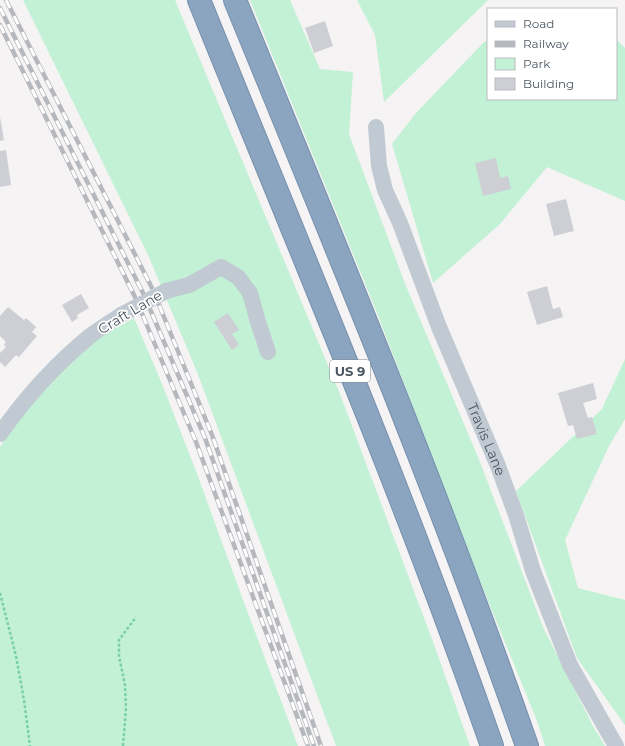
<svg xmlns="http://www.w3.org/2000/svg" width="625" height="746" viewBox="0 0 625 746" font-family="Montserrat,sans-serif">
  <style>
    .green { fill: #c3f1d5 }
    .building { fill: #cdcfd5 }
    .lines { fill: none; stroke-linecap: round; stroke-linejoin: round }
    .motorway-casing { stroke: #7690ad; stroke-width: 24 }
    .path { stroke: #7ad0a6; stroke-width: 2.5; stroke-dasharray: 3 2; stroke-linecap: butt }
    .minor { stroke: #c1cad2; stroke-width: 16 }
    .motorway { stroke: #8ba5c1; stroke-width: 22 }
    .rail-casing { stroke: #b5b8bd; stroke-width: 4.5 }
    .rail { stroke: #fff; stroke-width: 3; stroke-dasharray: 9; stroke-linecap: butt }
    .minor-bridge { stroke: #c1cad2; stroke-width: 16 }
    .labels { text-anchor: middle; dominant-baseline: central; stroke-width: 3.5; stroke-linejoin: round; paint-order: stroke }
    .shield { fill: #fff; stroke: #808990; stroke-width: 1 }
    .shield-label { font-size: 13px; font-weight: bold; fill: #4a5661 }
    .street-label { font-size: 14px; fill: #4a5661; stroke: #fff }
  </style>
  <rect width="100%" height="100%" fill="#f5f3f3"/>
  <g class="green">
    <polygon points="23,0 175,0 340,394 436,650 470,746 336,746 197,372 149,257"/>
    <polygon points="250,0 290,0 320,69 353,72 349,134 406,286 480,462 543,627 594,728 605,746 545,746 537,721 473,564 377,313"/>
    <polygon points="357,0 488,0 384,102 375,35"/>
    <polygon points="616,39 625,48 625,201 547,167 500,224 433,283 392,144 416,113 484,42 488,40 488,99 616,99"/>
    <polygon points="134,318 160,379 196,471 243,600 298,746 0,746 0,447 14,425 40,394 77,355 102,336"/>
    <polygon points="625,359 625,419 609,446 565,540 578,588 625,600 625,725 577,658 516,491 602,409"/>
  </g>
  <g class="building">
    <polygon points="325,21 333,46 314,53 305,28"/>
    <polygon points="0,117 4,140 0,141"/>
    <polygon points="6,150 11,185 0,187 0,151"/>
    <polygon points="496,158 500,178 508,176 511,189 483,196 475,163"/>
    <polygon points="566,199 574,231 554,236 546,204"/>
    <polygon points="547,286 553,309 560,307 563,317 537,325 527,292"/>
    <polygon points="81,294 89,308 77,315 78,318 72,322 62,305"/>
    <polygon points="8,307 24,320 26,318 36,327 32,332 37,336 19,357 16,355 5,367 0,362 0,353 6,347 4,345 6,342 0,336 0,316"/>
    <polygon points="228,313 239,330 232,334 239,345 232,350 214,322"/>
    <polygon points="593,383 597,399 583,403 588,418 592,417 597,434 577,439 573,425 568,426 558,393"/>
  </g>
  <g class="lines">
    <g class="motorway-casing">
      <g id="motorway">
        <path d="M199 0C299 247 404 494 492 746"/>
        <path d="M235 0C336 247 439 494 527 746"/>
      </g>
    </g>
    <g class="path">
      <polyline points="0,593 16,656 24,700 30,746"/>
      <polyline points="123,746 126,708 125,685 119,656 119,640 136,617"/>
    </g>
    <g class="minor">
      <path id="s1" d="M376 127 379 166 385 190 400 223 439 327 498 466 516 515 533 571 570 665 616 746"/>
      <polyline points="166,291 189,285 221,267 238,277 250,293 258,322 268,352"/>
      <path d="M0 434C25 398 56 364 90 336 99 329 111 322 121 315"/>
    </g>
    <use href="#motorway" class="motorway"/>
    <g class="rail-casing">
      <g id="rail">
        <polyline points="6,0 153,290 212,435 321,746"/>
        <polyline points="0,8 144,295 205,438 314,746"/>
        <polyline points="0,25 135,297 196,442 308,746"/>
      </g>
    </g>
    <use href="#rail" class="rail"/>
    <polyline class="minor-bridge" points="121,315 166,291"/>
  </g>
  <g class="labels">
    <rect class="shield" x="330" y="360" width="40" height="22" rx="3"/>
    <g class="shield-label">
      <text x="350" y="371">US 9</text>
    </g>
    <g class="street-label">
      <text transform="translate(130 312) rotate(-31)">Craft Lane</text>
      <text stroke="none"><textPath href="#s1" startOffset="333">Travis Lane</textPath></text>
    </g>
  </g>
  <rect x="487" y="8" width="130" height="92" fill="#ffffff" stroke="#b7bbc0"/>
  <rect x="495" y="21" width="20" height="6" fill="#c1cad2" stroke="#b7bbc0"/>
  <text x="523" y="28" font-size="12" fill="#4a5661">Road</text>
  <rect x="495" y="41" width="20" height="6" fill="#b5b8bd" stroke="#b7bbc0"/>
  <text x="523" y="48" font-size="12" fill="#4a5661">Railway</text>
  <rect x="495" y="58" width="20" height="12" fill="#c3f1d5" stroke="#b7bbc0"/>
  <text x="523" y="68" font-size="12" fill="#4a5661">Park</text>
  <rect x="495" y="78" width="20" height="12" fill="#cdcfd5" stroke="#b7bbc0"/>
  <text x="523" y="88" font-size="12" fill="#4a5661">Building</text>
</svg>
